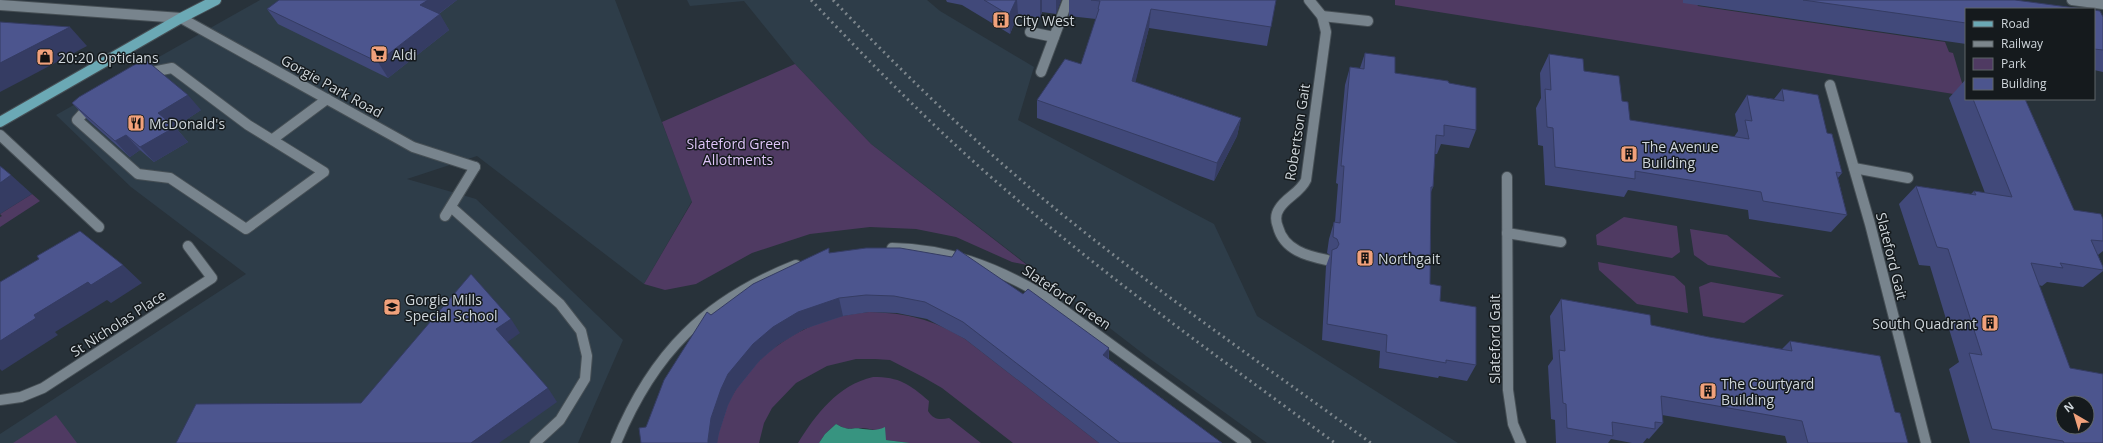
<svg xmlns="http://www.w3.org/2000/svg" width="2103" height="443" viewBox="0 0 2103 443" font-family="'Open Sans',sans-serif">
  <style>
    .built { fill: #2e3d49 }
    .green { fill: #4f3a62 }
    .water { fill: #379480 }
    .lines { fill: none; stroke-linecap: round; stroke-linejoin: round }
    .lane-casing { stroke: #464f55; stroke-width: 12 }
    .street-casing { stroke: #464f55; stroke-width: 12 }
    .secondary-casing { stroke: #464f55; stroke-width: 12 }
    .primary-casing { stroke: #464f55; stroke-width: 12 }
    .lane { stroke: #78848d; stroke-width: 10 }
    .street { stroke: #78848d; stroke-width: 10 }
    .secondary { stroke: #78848d; stroke-width: 10 }
    .primary { stroke: #6ba9b5; stroke-width: 10 }
    .rail { stroke: #7d868c; stroke-width: 3; stroke-dasharray: 2 4; stroke-linecap: butt }
    .wall { fill: #41497a }
    .shaded-wall { fill: #353c63 }
    .building { fill: #4c558e; stroke: #353c63; fill-rule: evenodd }
    .labels { text-anchor: middle; dominant-baseline: central; stroke-width: 3; stroke-linejoin: round; paint-order: stroke }
    .poi-label { font-size: 14px; fill: #cfd6db; stroke: #151a1d; text-anchor: start }
    .street-label { font-size: 14px; fill: #cfd6db; stroke: #151a1d }
    .park-label { font-size: 14px; fill: #dec5f7; stroke: #151a1d }
  </style>
  <rect width="100%" height="100%" fill="#28323a"/>
  <g class="built">
    <polygon points="260,0 615,0 692,201 644,284 477,156 407,179 476,199 623,340 578,443 0,443 0,434 246,274 131,187 56,115"/>
    <polygon points="687,0 927,0 940,11 1034,67 1018,120 1214,224 1257,316 1458,443 1267,443 1146,356 871,144 795,64 744,1 690,6"/>
  </g>
  <g class="green">
    <polygon points="1395,0 1695,0 1698,6 1945,42 1949,52 1953,53 1966,96 1395,5"/>
    <polygon points="795,64 871,144 1027,265 1012,262 956,237 916,229 870,227 810,234 752,253 696,284 665,290 644,284 692,202 662,122"/>
    <polygon points="32,194 40,201 0,227 0,217 2,216 0,214"/>
    <polygon points="1624,217 1677,226 1680,252 1672,258 1597,245 1596,235"/>
    <polygon points="1690,229 1727,235 1781,278 1708,265 1694,255"/>
    <polygon points="1598,262 1674,276 1685,286 1688,313 1637,304 1599,270"/>
    <polygon points="1711,282 1784,295 1744,323 1703,316 1699,287"/>
    <path d="M869 312C907 313 932 319 965 339L1099 443H1013L942 388 923 377 890 360 875 359H856L827 366 796 383 772 408 764 423 759 443H717C724 386 769 341 822 322 837 316 853 314 869 312Z"/>
    <path d="M873 377C900 377 909 384 929 401L928 411C933 420 941 420 949 418L981 443H910L886 440 878 430C872 430 867 428 862 428 850 428 848 431 836 424L825 434 819 443H798C816 414 838 385 873 377Z"/>
    <polygon points="56,415 77,443 13,443"/>
  </g>
  <path class="water" d="M836 424C852 433 851 426 863 429 872 430 876 431 885 427L886 440 910 443H819L825 434Z"/>
  <g class="lines">
    <g class="lane-casing">
      <g id="lane">
        <polyline points="1030,32 1054,37"/>
        <path d="M172 68 248 125 324 172 246 229 170 178 138 174 77 120C102 90 134 74 172 68Z"/>
        <polyline points="0,135 99,227"/>
        <polyline points="273,139 327,99"/>
        <polyline points="451,207 560,304 581,331 587,356 585,379 560,420 535,443"/>
        <polyline points="445,216 475,167"/>
      </g>
    </g>
    <g class="street-casing">
      <g id="street">
        <path d="M1309 0 1322 16 1326 32 1306 180C1300 193 1286 197 1279 209 1275 215 1276 222 1278 227 1284 250 1307 256 1327 260"/>
        <polyline points="2072,0 2103,4"/>
        <polyline points="1322,16 1368,21"/>
        <polyline points="181,18 413,147 475,167"/>
        <polyline points="1041,72 1068,0"/>
        <polyline points="1830,85 1870,224 1926,443"/>
        <polyline points="1854,168 1908,178"/>
        <polyline points="1507,177 1508,390 1513,424 1521,443"/>
        <polyline points="1507,233 1561,242"/>
        <path d="M892 248C948 249 995 267 1043 295L1246 443"/>
        <polyline points="0,400 21,397 43,388 212,278 188,246"/>
        <path d="M616 443C653 353 705 301 796 265"/>
      </g>
    </g>
    <g class="secondary-casing">
      <polyline id="secondary" points="0,5 181,18"/>
    </g>
    <g class="primary-casing">
      <polyline id="primary" points="0,122 181,18 216,0"/>
    </g>
    <use href="#lane" class="lane"/>
    <use href="#street" class="street"/>
    <use href="#secondary" class="secondary"/>
    <use href="#primary" class="primary"/>
    <g class="rail">
      <path d="M811 0C876 69 942 136 1014 197 1117 285 1226 363 1335 443"/>
      <path d="M833 0C904 74 978 146 1058 211 1159 293 1266 367 1371 443"/>
    </g>
  </g>
  <g class="wall">
    <polygon points="457,0 439,14 449,30 388,78 278,24 267,9"/>
    <polygon points="946,0 1061,0 1056,14 1042,12 1040,18 1018,14 1010,34 962,5 947,2"/>
    <polygon points="1069,0 1276,0 1267,46 1149,28 1135,82 1241,118 1237,136 1214,181 1037,118 1037,100 1081,64 1096,19 1069,16"/>
    <polygon points="1683,0 2015,0 1966,9 1966,44 1683,3"/>
    <polygon points="2094,10 2103,17 2103,72 2094,70"/>
    <polygon points="1365,53 1395,73 1449,83 1476,130 1469,148 1441,144 1437,154 1435,154 1433,187 1431,192 1430,284 1440,301 1476,365 1467,381 1439,376 1438,378 1379,368 1380,351 1322,340 1326,266 1330,255 1327,253 1329,239 1334,222 1335,222 1338,184 1336,183 1345,85 1350,67 1360,68"/>
    <polygon points="1549,54 1584,71 1622,101 1630,120 1734,137 1738,131 1735,114 1747,95 1774,99 1782,89 1827,133 1842,173 1838,178 1847,215 1831,232 1749,219 1748,210 1628,190 1624,197 1545,185 1543,146 1538,145 1536,108 1541,98 1540,73"/>
    <polygon points="1966,79 1966,99 2025,99 2074,210 2103,219 2103,251 2098,255 2103,267 2103,271 2083,287 2047,282 2042,286 2039,285 2070,368 2103,443 1970,443 1949,369 1959,362 1930,266 1919,265 1899,204 1916,186 1971,194 1974,191 1985,193 1949,98"/>
    <polygon points="72,103 201,110 175,127 188,142 154,162 140,150 130,157 87,119"/>
    <polygon points="830,253 1023,294 1109,348 1109,359 1222,443 1099,443 965,339 927,319 897,313 869,312 843,316 804,329 779,344 760,360 735,391 728,405 719,433 717,443 641,443 646,427 711,315"/>
    <polygon points="1561,299 1651,325 1709,337 1782,349 1790,341 1895,412 1908,443 1787,443 1785,436 1662,415 1663,423 1649,439 1647,438 1643,443 1632,443 1611,439 1608,443 1556,443 1555,420 1551,419 1548,366 1553,359 1550,316"/>
  </g>
  <g class="shaded-wall">
    <polygon points="428,0 457,0 429,21 420,5"/>
    <polygon points="1016,0 1017,0 1018,14 1010,34 1009,15"/>
    <polygon points="1040,0 1042,0 1042,12 1040,18"/>
    <polygon points="1056,0 1061,0 1056,14"/>
    <polygon points="1151,9 1149,28 1131,100 1132,81"/>
    <polygon points="440,14 449,30 388,78 378,62"/>
    <polygon points="70,27 87,46 21,81 0,92 0,63"/>
    <polygon points="188,95 201,110 175,127 188,142 154,162 140,147 158,113"/>
    <polygon points="1241,118 1237,136 1214,181 1217,163"/>
    <polygon points="126,135 140,150 130,157 115,141"/>
    <polygon points="11,175 32,194 0,214 0,183"/>
    <polygon points="123,265 142,283 111,303 107,300 55,332 58,335 2,371 0,369 0,341 34,315 88,282"/>
    <polygon points="839,298 843,316 804,329 779,344 760,360 735,391 728,405 719,433 717,443 708,443 708,440 711,418 721,389 728,374 753,344 773,327 798,312"/>
    <polygon points="511,319 520,333 506,343 496,329"/>
    <polygon points="1109,348 1108,365 1103,355"/>
    <polygon points="548,388 557,402 499,443 471,443"/>
  </g>
  <g class="building">
    <polygon points="279,0 428,0 420,5 440,14 378,62 267,9"/>
    <polygon points="984,0 1016,0 1009,15"/>
    <polygon points="1091,0 1276,0 1271,27 1151,9 1132,81 1241,118 1217,163 1037,100 1065,59 1081,64 1099,9 1098,9 1100,1"/>
    <polygon points="1803,0 2015,0 2083,9 1966,9 1966,23"/>
    <polygon points="2094,10 2100,11 2103,17 2103,50 2094,49"/>
    <polygon points="0,22 70,27 0,63"/>
    <polygon points="1365,53 1395,57 1395,73 1448,81 1449,83 1476,88 1476,130 1444,125 1444,136 1436,135 1433,187 1431,187 1430,284 1441,286 1440,301 1476,307 1476,365 1446,360 1446,363 1386,352 1387,335 1327,324 1332,250 1337,248 1339,244 1337,239 1333,237 1334,222 1340,223 1344,166 1341,166 1350,67 1364,69"/>
    <polygon points="1549,54 1583,59 1584,71 1619,76 1622,101 1628,102 1630,120 1749,139 1745,120 1752,121 1747,95 1784,101 1782,89 1818,95 1827,133 1832,134 1842,173 1836,172 1847,215 1763,201 1761,192 1635,171 1635,179 1555,167 1553,128 1547,127 1545,89 1551,90"/>
    <polygon points="147,61 188,95 158,113 175,127 140,147 126,135 115,141 72,103 79,97 134,65"/>
    <path d="M1973 99H2025L2074 210 2101 214 2103 219V241L2091 240 2103 267V270L2060 263 2063 268 2031 263 2070 368 2103 374V443H2064L2063 441 1992 429 1969 353 1982 355 1948 249 1937 247 1916 186 1976 195 1974 191 2012 197ZM2063 403H2087V427H2063Z"/>
    <polygon points="0,166 11,175 0,183"/>
    <polygon points="80,231 123,265 91,285 88,282 34,315 36,318 0,341 0,282 39,259 37,256"/>
    <polygon points="829,248 829,253 866,248 900,248 952,257 957,249 1023,294 1028,289 1109,348 1103,355 1222,443 1120,443 963,322 925,302 894,296 866,295 839,298 798,312 773,327 753,344 728,374 721,389 711,418 708,440 708,443 641,443 639,428 646,427 664,380 707,312 711,315 753,284"/>
    <polygon points="471,274 511,319 496,329 548,388 471,443 176,443 196,404 361,403"/>
    <polygon points="1561,299 1650,315 1651,325 1709,337 1792,351 1790,341 1880,356 1895,412 1900,413 1908,443 1808,443 1802,421 1661,396 1663,423 1655,422 1655,429 1612,422 1613,436 1567,428 1566,404 1563,403 1559,350 1565,351"/>
  </g>
  <defs>
    <g id="building-square" transform="scale(0.9)"><rect x="-9" y="-9" width="18" height="18" rx="4" fill="#f1a17b" stroke="#151a1d"/><path d="M-4-6H4V6H1V3H-1V6H-4ZM-2.5-4.3h1.7v1.8h-1.7ZM.8-4.3h1.7v1.8H.8ZM-2.5-1h1.7V.8h-1.7ZM.8-1h1.7V.8H.8Z" fill="#111"/></g>
    <g id="supermarket-square" transform="scale(0.9)"><rect x="-9" y="-9" width="18" height="18" rx="4" fill="#f1a17b" stroke="#151a1d"/><path d="M-6-5.5h2.5l.6 2H6L4.5 2H-2.5L-4.4-4H-6ZM-1.5 3.2a1.3 1.3 0 1 0 .1 0ZM3 3.2a1.3 1.3 0 1 0 .1 0Z" fill="#111"/></g>
    <g id="shop-square" transform="scale(0.9)"><rect x="-9" y="-9" width="18" height="18" rx="4" fill="#f1a17b" stroke="#151a1d"/><path d="M-5-2.5h2.3a2.7 3.5 0 0 1 5.4 0H5L5.5 6h-11ZM-1.5-2.5h3a1.5 2.3 0 0 0-3 0Z" fill="#111"/></g>
    <g id="restaurant-square" transform="scale(0.9)"><rect x="-9" y="-9" width="18" height="18" rx="4" fill="#f1a17b" stroke="#151a1d"/><path d="M-5-6h1v4h1v-4h1v4h1v-4h1v5L-1.5 .5V6h-2V.5L-5-1ZM5-6V6H3V1.5H1.5Q1.5-4 5-6Z" fill="#111"/></g>
    <g id="school-square" transform="scale(0.9)"><rect x="-9" y="-9" width="18" height="18" rx="4" fill="#f1a17b" stroke="#151a1d"/><path d="M0-5L7-2L0 1L-7-2ZM-4 1L0 2.5L4 1V4Q0 6-4 4Z" fill="#111"/></g>
  </defs>
  <g fill-rule="evenodd">
    <use href="#building-square" x="1001" y="20"/>
    <use href="#supermarket-square" x="379" y="54"/>
    <use href="#shop-square" x="45" y="57"/>
    <use href="#restaurant-square" x="136" y="123"/>
    <use href="#building-square" x="1629" y="154"/>
    <use href="#building-square" x="1365" y="258"/>
    <use href="#school-square" x="392" y="307"/>
    <use href="#building-square" x="1990" y="323"/>
    <use href="#building-square" x="1708" y="391"/>
  </g>
  <g class="labels">
    <g class="poi-label">
      <text x="1014" y="20">City West</text>
      <text x="392" y="54">Aldi</text>
      <text x="58" y="57">20:20 Opticians</text>
      <text x="149" y="123">McDonald's</text>
      <text x="1642" y="146">The Avenue<tspan x="1642" dy="16">Building</tspan></text>
      <text x="1378" y="258">Northgait</text>
      <text x="405" y="299">Gorgie Mills<tspan x="405" dy="16">Special School</tspan></text>
      <text x="1977" y="323" text-anchor="end">South Quadrant</text>
      <text x="1721" y="383">The Courtyard<tspan x="1721" dy="16">Building</tspan></text>
    </g>
    <g class="street-label">
      <text transform="translate(332 86) rotate(29)">Gorgie Park Road</text>
      <text transform="translate(1297 132) rotate(-81)">Robertson Gait</text>
      <text transform="translate(1892 256) rotate(76)">Slateford Gait</text>
      <text transform="translate(1067 297) rotate(34)">Slateford Green</text>
      <text transform="translate(118 323) rotate(-33)">St Nicholas Place</text>
      <text transform="translate(1494 339) rotate(-90)">Slateford Gait</text>
    </g>
    <g class="park-label">
      <text x="738" y="143">Slateford Green<tspan x="738" dy="16">Allotments</tspan></text>
    </g>
  </g>
  <rect x="1965" y="8" width="130" height="92" fill="#151a1d" stroke="#5f6569"/>
  <rect x="1973" y="21" width="20" height="6" fill="#6ba9b5" stroke="#5f6569"/>
  <text x="2001" y="28" font-size="12" fill="#cfd6db">Road</text>
  <rect x="1973" y="41" width="20" height="6" fill="#7d868c" stroke="#5f6569"/>
  <text x="2001" y="48" font-size="12" fill="#cfd6db">Railway</text>
  <rect x="1973" y="58" width="20" height="12" fill="#4f3a62" stroke="#5f6569"/>
  <text x="2001" y="68" font-size="12" fill="#cfd6db">Park</text>
  <rect x="1973" y="78" width="20" height="12" fill="#4c558e" stroke="#5f6569"/>
  <text x="2001" y="88" font-size="12" fill="#cfd6db">Building</text>
  <g transform="translate(2075 415) rotate(322)"><circle r="19" fill="#151a1d" stroke="#5f6569"/>
  <path d="M0-3L7 15L0 10L-7 15Z" fill="#f1a17b"/>
  <text y="-6" font-size="11" font-weight="bold" text-anchor="middle" fill="#cfd6db">N</text>
  </g>
</svg>
